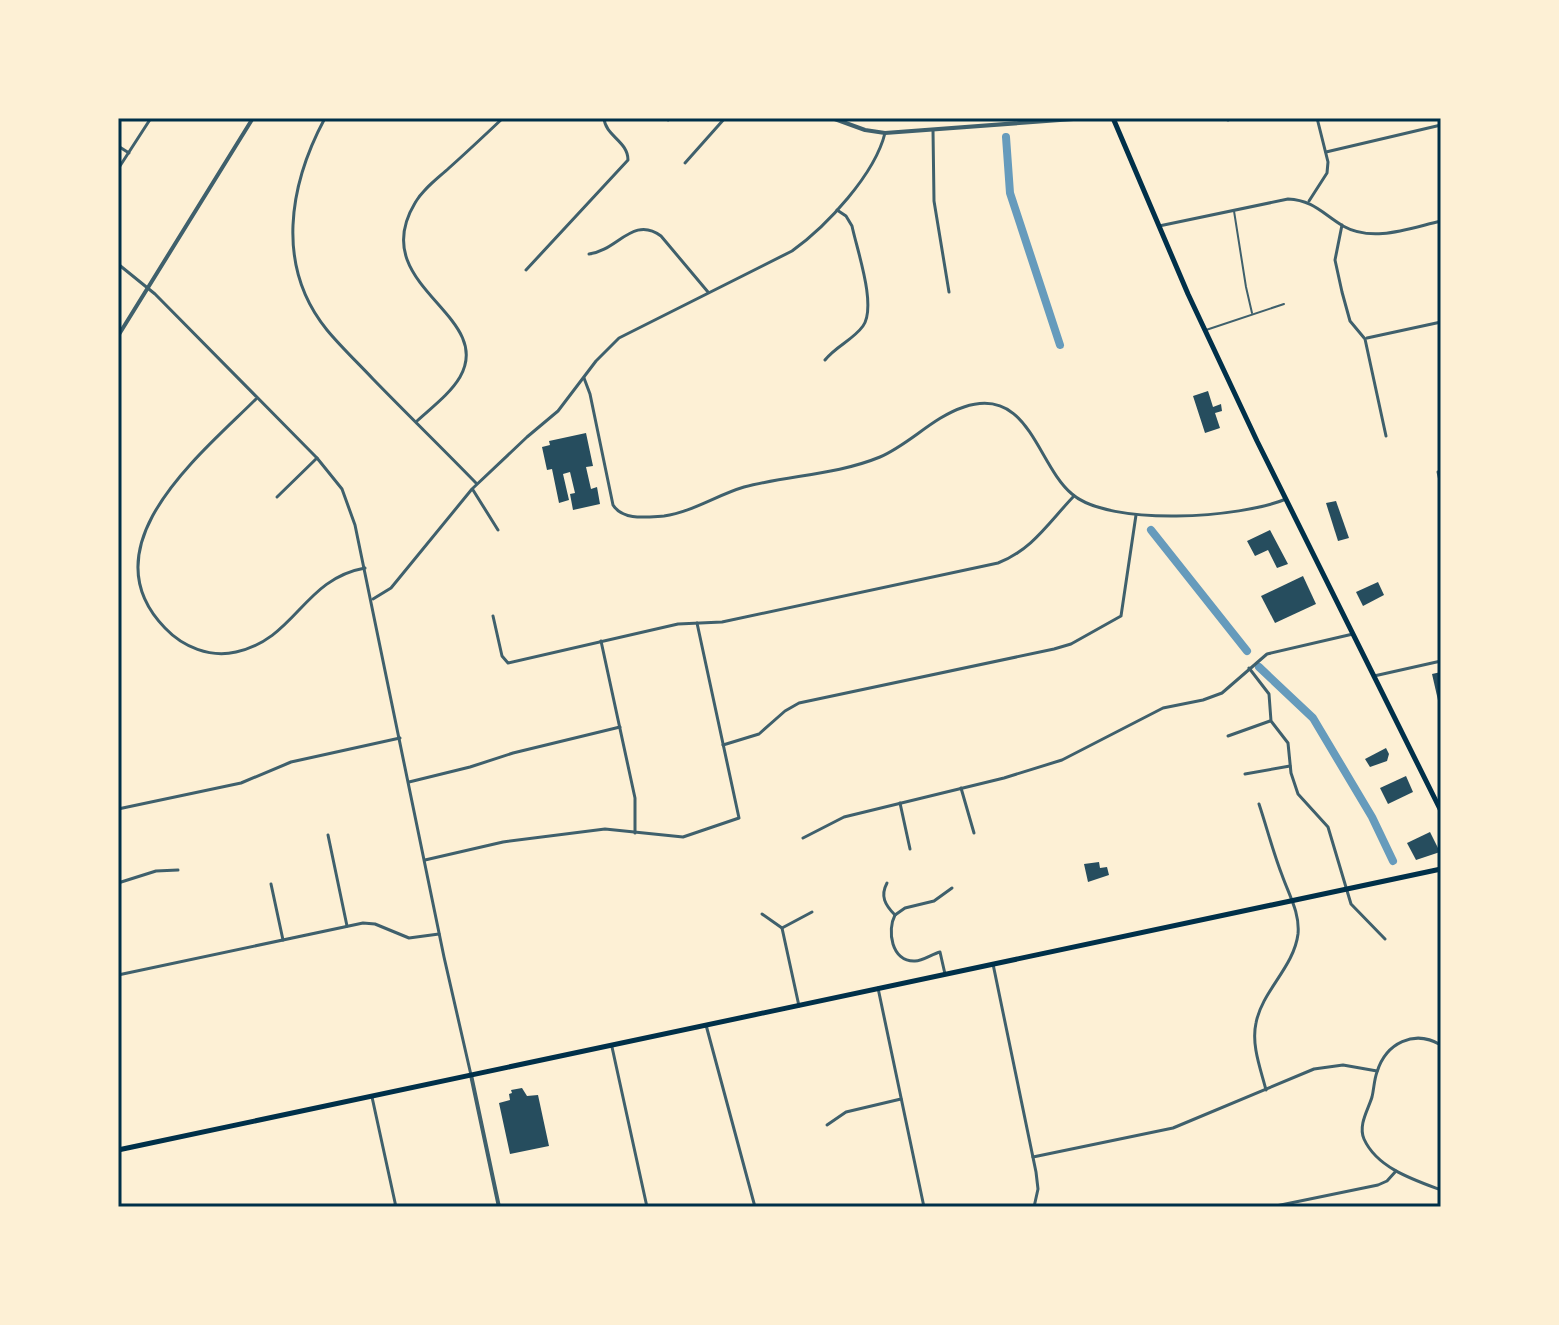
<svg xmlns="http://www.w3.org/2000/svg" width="1559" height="1325" viewBox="0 0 1559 1325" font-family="Rubik,sans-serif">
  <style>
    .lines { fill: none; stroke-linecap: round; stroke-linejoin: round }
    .canal { stroke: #669bbc; stroke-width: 8 }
    .building { fill: #264d5e }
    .service { stroke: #3f606c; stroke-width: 2 }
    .minor { stroke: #3f606c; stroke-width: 3 }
    .tertiary { stroke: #3f606c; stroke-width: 4 }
    .secondary { stroke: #003049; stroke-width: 5 }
    .neatline { fill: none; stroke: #003049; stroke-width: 3 }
  </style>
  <rect width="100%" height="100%" fill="#fdf0d5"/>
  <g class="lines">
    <g class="canal">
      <polyline points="1006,137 1010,193 1060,345"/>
      <polyline points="1151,530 1247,651"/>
      <polyline points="1259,667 1313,718 1372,817 1393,861"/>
    </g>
  </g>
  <g class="building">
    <polygon points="1208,391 1213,407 1221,404 1222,411 1215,413 1220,428 1205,433 1193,396"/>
    <polygon points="586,433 593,466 586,467 591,489 597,487 600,504 573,510 570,494 575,493 570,472 563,474 569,500 559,503 552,469 547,470 542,447 550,445 549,441"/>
    <polygon points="1336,501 1349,538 1338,541 1326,503"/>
    <polygon points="1270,530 1288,564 1277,568 1268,550 1255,556 1247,541"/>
    <polygon points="1303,576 1316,604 1275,623 1261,596"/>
    <polygon points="1378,582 1384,595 1363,606 1356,592"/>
    <polygon points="1441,672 1441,708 1440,709 1432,674"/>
    <polygon points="1386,748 1389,754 1387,761 1370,767 1365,759"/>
    <polygon points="1406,776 1413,792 1388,804 1380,788"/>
    <polygon points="1430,832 1440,852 1416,860 1407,843"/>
    <polygon points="1099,862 1100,868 1107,867 1109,875 1088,882 1084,864"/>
    <polygon points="522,1088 527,1096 538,1095 549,1146 510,1154 499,1103 510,1100 509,1094 512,1093 511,1090"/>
  </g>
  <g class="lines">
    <g class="service">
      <polyline points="1234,211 1246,287 1252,313"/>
      <polyline points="1206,330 1284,304"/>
    </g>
    <g class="minor">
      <path d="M325 118C289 185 275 266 327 330 341 347 358 363 373 379 407 414 442 448 476 483"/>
      <polyline points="1228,118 1228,120"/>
      <polyline points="668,120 671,118"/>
      <polyline points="933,130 934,201 949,292"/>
      <polyline points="118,146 129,153"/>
      <polyline points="1326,152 1441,125"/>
      <polyline points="685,163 725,118"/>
      <polyline points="118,169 151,118"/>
      <polyline points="1309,201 1327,173 1328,162 1317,118"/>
      <polyline points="1342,225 1335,260 1342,292 1350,321 1365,339 1386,436"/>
      <path d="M1159 226 1288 199C1313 200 1323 214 1343 226 1373 243 1410 228 1441 221"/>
      <path d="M589 254C617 251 633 215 661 236L708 292"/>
      <polyline points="118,264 155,294 317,458 342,489 355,525 444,957 471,1075"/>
      <path d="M526 270 628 160C628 141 605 136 604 118"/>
      <polyline points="1367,338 1441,322"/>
      <path d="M825 360C836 346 853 340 863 326 877 306 857 250 852 226L846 216 837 210"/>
      <path d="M584 378 590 394 613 505C623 521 647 517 664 516 692 512 717 495 744 487 790 475 836 475 880 457 910 444 933 417 964 407 1029 385 1037 465 1072 494 1110 527 1241 518 1286 499"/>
      <path d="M256 399C202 453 85 546 165 628 183 647 210 658 236 652 296 639 303 579 365 568"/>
      <path d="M417 421C431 408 450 394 460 377 496 314 365 286 415 203 423 189 437 179 449 168 467 152 485 135 503 118"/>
      <polyline points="1438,472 1441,485"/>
      <polyline points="473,490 498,530"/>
      <polyline points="277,497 317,458"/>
      <path d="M373 599 391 588 472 489 527 437 558 411 596 361 619 338 792 251C827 226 875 174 885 133"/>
      <path d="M493 616 502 656 508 663 678 624 722 622 998 563C1032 550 1049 522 1074 496"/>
      <polyline points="601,641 635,798 635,833"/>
      <polyline points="1249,668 1269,694 1271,721 1288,743 1291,773 1298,794 1328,827 1351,904 1385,939"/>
      <polyline points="1374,676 1441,661"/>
      <polyline points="1228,736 1270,721"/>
      <polyline points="723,745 759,734 785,711 799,703 1054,649 1071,644 1121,616 1136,515"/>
      <polyline points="1245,774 1290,766"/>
      <polyline points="409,782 470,767 513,753 620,727"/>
      <polyline points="961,788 974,833"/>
      <polyline points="900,803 910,849"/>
      <path d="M1259 804C1267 828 1273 852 1282 875 1289 895 1300 913 1298 934 1294 967 1262 991 1256 1023 1251 1045 1261 1070 1266 1090"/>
      <polyline points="118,809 241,783 291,762 400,738"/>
      <polyline points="328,835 347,926"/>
      <polyline points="803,838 844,817 1004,778 1062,760 1163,708 1203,700 1222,693 1267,654 1353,634"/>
      <polyline points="425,860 503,842 605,829 683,837 739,818 697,623"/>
      <polyline points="118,883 156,871 178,870"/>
      <path d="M887 883C880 896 885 905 895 915"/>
      <polyline points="271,884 283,940"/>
      <polyline points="762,914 782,928 799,1006"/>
      <path d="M895 915C887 930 891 962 915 961 923 961 932 954 940 952L945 974"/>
      <polyline points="895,915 905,908 934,901 952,888"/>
      <polyline points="782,928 812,912"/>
      <polyline points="993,964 1036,1172 1038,1189 1034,1207"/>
      <polyline points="118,975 363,923 375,924 409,938 439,934"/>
      <polyline points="878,988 924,1207"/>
      <polyline points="706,1025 755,1207"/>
      <path d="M1441 1045C1414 1029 1386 1043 1377 1072 1374 1080 1374 1089 1372 1097 1368 1110 1358 1125 1364 1139 1377 1168 1414 1180 1441 1190"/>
      <polyline points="612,1047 647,1207"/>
      <polyline points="372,1097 396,1207"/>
      <polyline points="827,1125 846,1112 901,1099"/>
      <polyline points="1033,1157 1173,1128 1314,1069 1343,1065 1377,1071"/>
      <polyline points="386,1207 395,1205"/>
      <polyline points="1271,1207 1378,1185 1387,1181 1396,1171"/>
    </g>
    <g class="tertiary">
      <polyline points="832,118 865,130 885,133 1087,118"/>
      <polyline points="118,336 253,118"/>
      <polyline points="471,1075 499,1207"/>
    </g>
    <g class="secondary">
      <polyline points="1113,118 1188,294 1257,441 1441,811"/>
      <polyline points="118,1150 1441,869"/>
    </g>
  </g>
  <rect width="1559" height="1325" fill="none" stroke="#fdf0d5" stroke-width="240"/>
  <rect x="120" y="120" width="1319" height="1085" class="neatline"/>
</svg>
